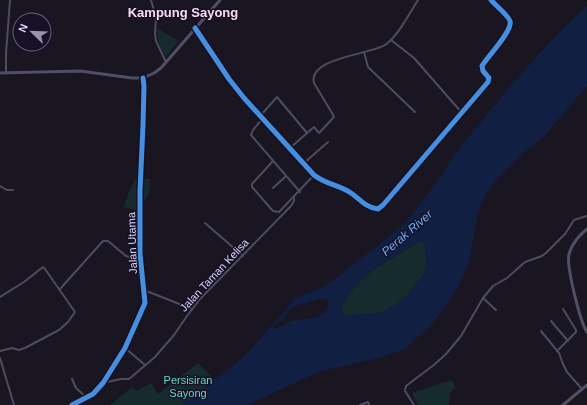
<svg xmlns="http://www.w3.org/2000/svg" width="587" height="405" viewBox="0 0 587 405" font-family="Helvetica,sans-serif">
  <style>
    .green { fill: #152b2d }
    .water { fill: #111f43; fill-rule: evenodd }
    .lines { fill: none; stroke-linecap: round; stroke-linejoin: round }
    .street { stroke: #4e4b61; stroke-width: 2 }
    .secondary { stroke: #524e67; stroke-width: 3 }
    .cycleway-casing { stroke: #161126; stroke-width: 8 }
    .cycleway { stroke: #468fdf; stroke-width: 5 }
    .labels { text-anchor: middle; dominant-baseline: central; stroke-width: 3; stroke-linejoin: round; paint-order: stroke }
    .street-label { font-size: 11px; fill: #dfd8fc; stroke: #161126 }
    .park-label { font-size: 11px; fill: #69d8c5; stroke: #161126 }
    .water-label { font-size: 12px; font-style: italic; fill: #6eacf5; stroke: #161126 }
    .quarter-label { font-size: 13px; font-weight: bold; fill: #fcdaed; stroke: #161126 }
  </style>
  <rect width="100%" height="100%" fill="#191621"/>
  <g class="green">
    <polygon points="157,28 178,41 166,57 158,41"/>
    <path d="M136 178 150 179C149 188 151 199 141 201L140 211 124 207 129 191Z"/>
    <path d="M422 241 425 245 427 266 424 274 406 297 393 307 382 312 369 314H358L350 316 342 313 341 309C355 276 389 260 419 242Z"/>
    <polygon points="198,363 215,380 182,405 110,405 132,387 137,391 151,383 158,394"/>
    <polygon points="451,380 456,387 450,393 449,405 418,405 412,393"/>
  </g>
  <path class="water" d="M587 6V86L544 136 521 155 492 184 484 198 478 212 469 261 463 277 453 295 431 325 405 349 379 358 321 371 247 405H182L231 367 247 353 296 298 325 286 380 244 405 223 428 194 462 145 512 84 562 29ZM422 241 425 245 427 266 424 274 406 297 393 307 382 312 369 314H358L350 316 342 313 341 309C355 276 389 259 419 242ZM320 299H326L328 300C332 320 304 318 292 321 286 323 281 326 275 329L272 328 276 324 284 319 290 309 295 306Z"/>
  <g class="lines">
    <g class="street">
      <polyline points="151,0 156,18 155,34 156,41 166,62"/>
      <path d="M195 28 229 79 244 98 314 175C325 184 339 185 351 193 360 199 366 208 378 209L383 205 488 82 489 78 483 71 482 66C487 57 513 31 510 21 508 15 495 5 491 0"/>
      <polyline points="391,40 414,58 462,113"/>
      <polyline points="364,52 368,67 415,112"/>
      <polyline points="6,72 6,54 10,0"/>
      <polyline points="261,115 277,97 307,133"/>
      <polyline points="263,118 253,130 251,135 300,192"/>
      <path d="M290 148 314 127 319 133 334 117 332 113 314 83C307 58 372 54 385 45 398 36 409 14 418 0"/>
      <polyline points="273,161 252,184 252,187 273,211 279,212 314,175"/>
      <polyline points="304,163 328,142"/>
      <polyline points="0,186 7,190 13,190"/>
      <polyline points="273,188 286,176"/>
      <polyline points="205,223 243,256"/>
      <polyline points="60,289 103,241 108,241 126,256 141,260"/>
      <polyline points="144,290 192,309"/>
      <polyline points="0,297 24,282 43,267 45,269 75,312 68,322 59,330 25,348 19,350 12,348 0,351"/>
      <polyline points="483,298 496,310"/>
      <polyline points="551,321 568,341"/>
      <polyline points="541,331 559,353 563,364 567,372 582,389"/>
      <polyline points="125,348 145,365"/>
      <polyline points="557,351 576,332 576,330 563,309"/>
      <polyline points="0,358 14,405"/>
      <polyline points="72,379 76,388 87,398"/>
      <polyline points="103,383 121,379 129,379 155,357 174,335 187,316 200,299 291,206 294,201 294,197"/>
      <polyline points="72,405 93,394 103,383 125,348 145,303 140,254 140,191 143,125 144,86 143,78"/>
      <polyline points="360,405 368,402 369,405"/>
      <polyline points="414,405 405,391 406,386 435,364 446,354 461,336 483,298 493,286 507,278 525,262 542,256 546,253 565,234 574,220 587,216"/>
    </g>
    <g class="secondary">
      <polyline points="0,73 80,71 132,78 143,78 154,73 161,68 220,0"/>
      <path d="M587 229C579 236 572 243 569 254 566 265 580 322 587 332"/>
      <polyline points="563,405 587,385"/>
    </g>
    <g class="cycleway-casing">
      <g id="cycleway">
        <path d="M195 28 229 79 244 98 314 175C325 184 339 185 351 193 360 199 366 208 378 209L383 205 488 82 489 78 483 71 482 66C487 57 513 31 510 21 508 15 495 5 491 0"/>
        <polyline points="72,405 93,394 103,383 125,348 145,303 140,254 140,191 143,125 144,86 143,78"/>
      </g>
    </g>
    <use href="#cycleway" class="cycleway"/>
  </g>
  <g class="labels">
    <g class="street-label">
      <text transform="translate(132 243) rotate(-92)">Jalan Utama</text>
      <text transform="translate(214 275) rotate(-47)">Jalan Taman Kelisa</text>
    </g>
    <g class="park-label">
      <text x="188" y="380">Persisiran<tspan x="188" dy="13">Sayong</tspan></text>
    </g>
    <g class="water-label">
      <text transform="translate(407 233) rotate(-41)">Perak River</text>
    </g>
    <g class="quarter-label">
      <text x="183" y="12">Kampung Sayong</text>
    </g>
  </g>
  <g transform="translate(32 32) rotate(293)"><circle r="19" fill="#161126" stroke="#66617c"/>
  <path d="M0-3L7 15L0 10L-7 15Z" fill="#9a94af"/>
  <text y="-6" font-size="11" font-weight="bold" text-anchor="middle" fill="#dfd8fc">N</text>
  </g>
</svg>
